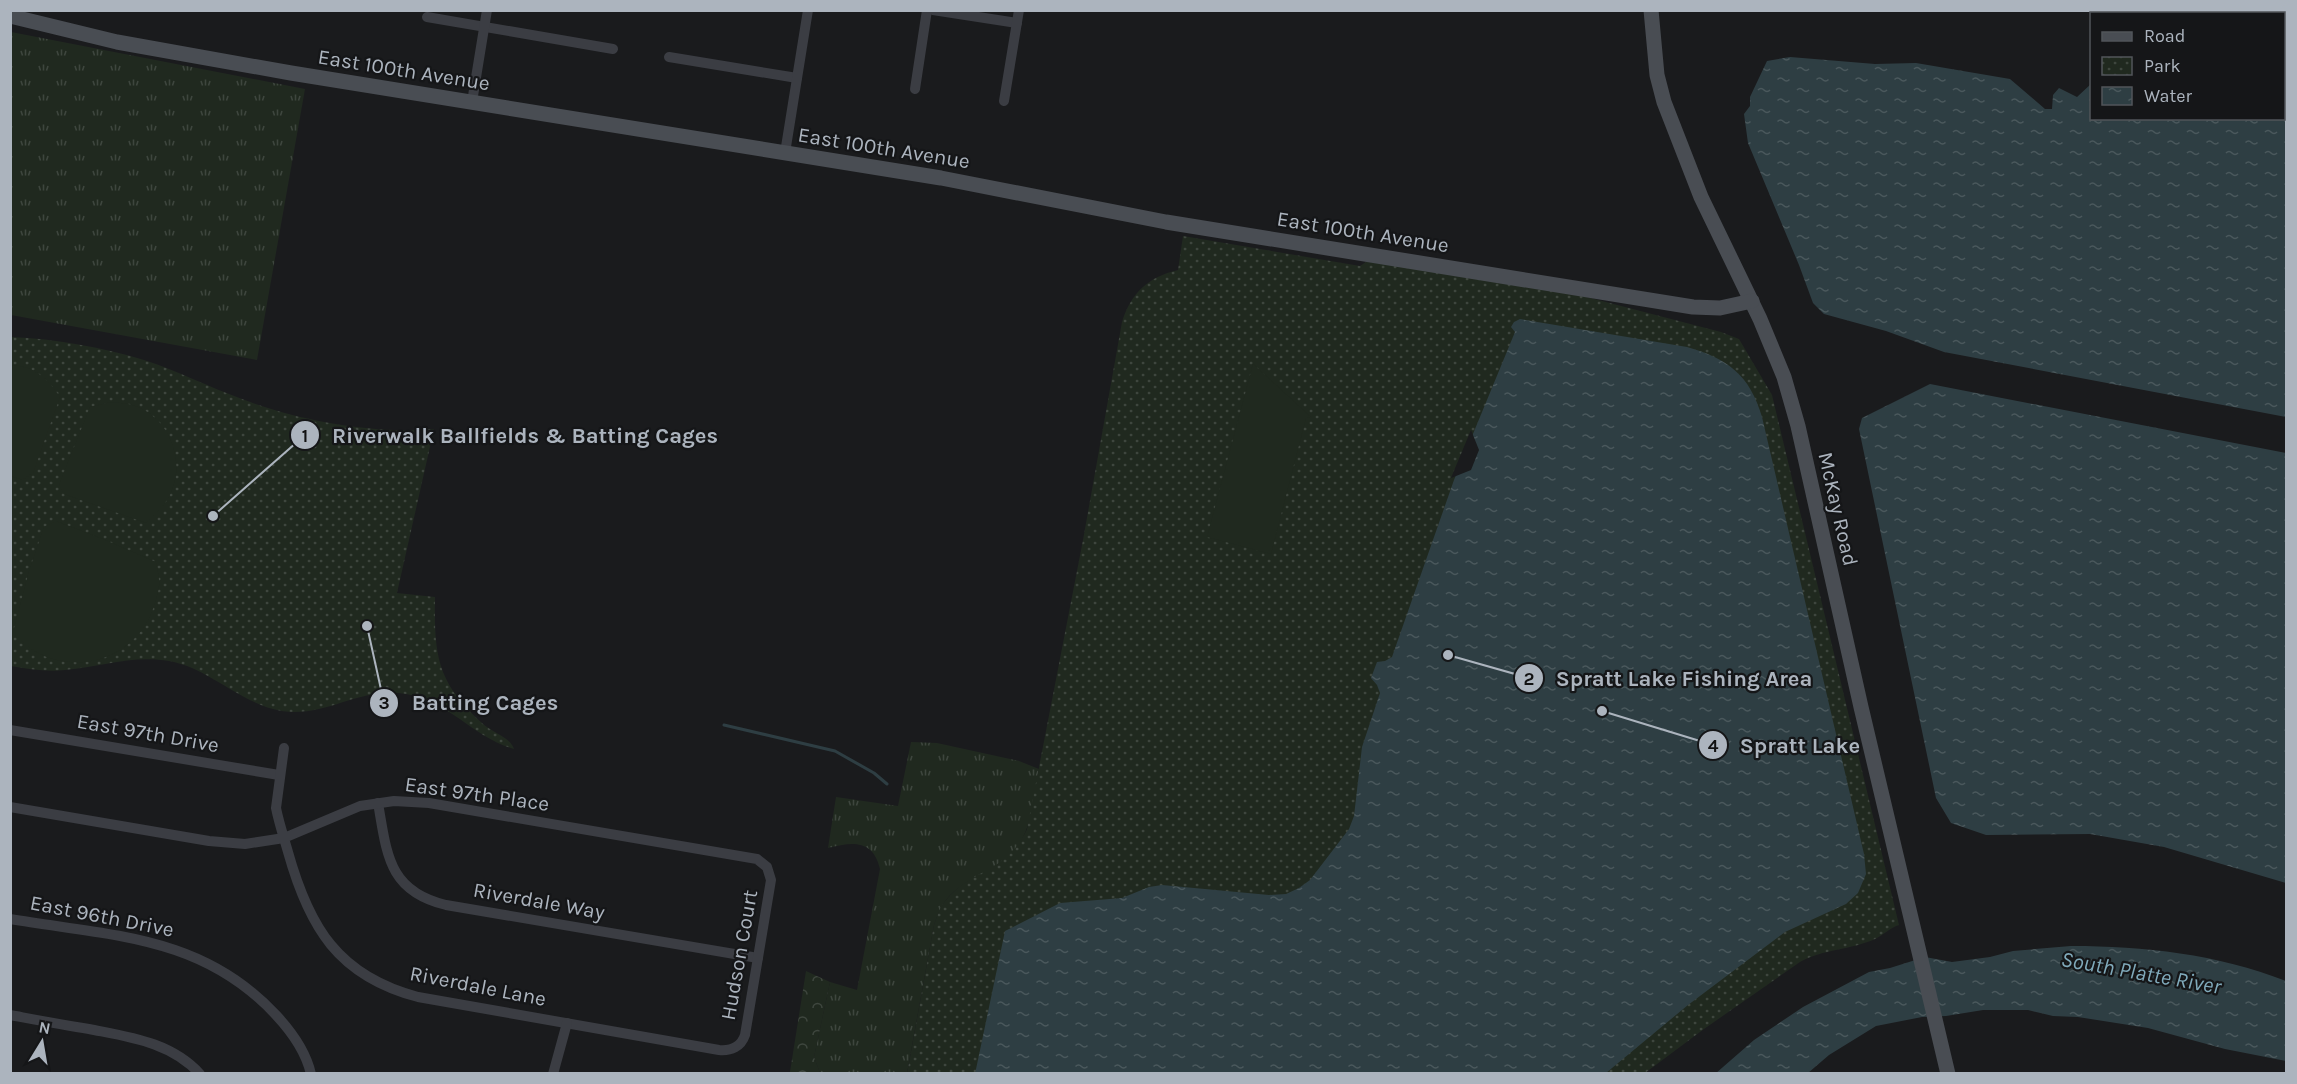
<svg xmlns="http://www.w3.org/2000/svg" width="2297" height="1084" viewBox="0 0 2297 1084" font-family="Karla,sans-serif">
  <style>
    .grass { fill: url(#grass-tufts) }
    .forest { fill: url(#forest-crowns) }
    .park { fill: url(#park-dots) }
    .garden { fill: #20291f }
    .water { fill: url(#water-ripples) }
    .pier { fill: #1a1b1d }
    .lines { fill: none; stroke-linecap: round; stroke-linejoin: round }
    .stream { stroke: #2e3e43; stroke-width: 3 }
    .street { stroke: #3b3d43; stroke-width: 10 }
    .secondary { stroke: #494d53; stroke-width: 15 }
    .labels { text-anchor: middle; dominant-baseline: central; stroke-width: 4.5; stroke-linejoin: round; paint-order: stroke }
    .street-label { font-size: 21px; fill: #acb4be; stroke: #151618 }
    .water-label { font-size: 22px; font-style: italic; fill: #80aabb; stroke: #151618 }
    .leader { fill: none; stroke: #acb4be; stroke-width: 2 }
    .callout-dot { fill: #acb4be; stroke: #151618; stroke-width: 2 }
    .mark-label { font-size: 18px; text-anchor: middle; font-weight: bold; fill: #111 }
    .callout-label { font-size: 22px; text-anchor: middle; font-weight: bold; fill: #acb4be; stroke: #151618; stroke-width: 4.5; stroke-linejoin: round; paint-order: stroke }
  </style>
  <defs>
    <pattern id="grass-tufts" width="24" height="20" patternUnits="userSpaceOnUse" patternTransform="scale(1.5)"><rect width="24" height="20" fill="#20291f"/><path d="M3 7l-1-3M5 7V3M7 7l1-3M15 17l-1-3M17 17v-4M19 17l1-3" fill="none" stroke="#3e463e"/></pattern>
    <pattern id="forest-crowns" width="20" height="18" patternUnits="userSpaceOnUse" patternTransform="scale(1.5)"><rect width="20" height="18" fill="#20291f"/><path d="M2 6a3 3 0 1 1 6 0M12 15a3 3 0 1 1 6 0" fill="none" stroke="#3e463e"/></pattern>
    <pattern id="park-dots" width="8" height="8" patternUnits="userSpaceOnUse" patternTransform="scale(1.5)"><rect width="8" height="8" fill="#20291f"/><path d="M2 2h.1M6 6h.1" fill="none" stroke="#3e463e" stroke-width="1.8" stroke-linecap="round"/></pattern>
    <pattern id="water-ripples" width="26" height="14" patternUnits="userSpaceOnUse" patternTransform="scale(1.5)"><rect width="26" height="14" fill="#2e3e43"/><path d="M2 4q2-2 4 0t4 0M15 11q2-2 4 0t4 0" fill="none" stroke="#4a585c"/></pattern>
  </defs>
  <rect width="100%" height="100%" fill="#1a1b1d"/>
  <g class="grass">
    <polygon points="11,32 305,89 257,360 11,315"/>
    <path d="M911 742 937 743 1019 761 1039 769C1035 792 1033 820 1021 841 1005 871 966 874 946 900 940 908 937 916 934 925L907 1073H820L814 1057 830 982 857 990 880 869C873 839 852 842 828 848L836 797 898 806Z"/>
  </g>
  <polygon class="forest" points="806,971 830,982 814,1057 820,1073 788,1073 790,1072"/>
  <g class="park">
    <path d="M1183 236 1360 266 1366 262 1375 260 1579 295 1721 332 1739 339 1772 395 1899 925C1889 928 1884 935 1875 939 1851 950 1823 949 1800 962L1704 1029 1645 1073 907 1074 934 925C937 916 940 907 946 900 972 868 1006 874 1027 829L1083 540 1122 322C1131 293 1148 277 1178 270Z"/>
    <path d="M11 337C56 339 101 347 144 360 178 371 209 387 242 399 295 420 377 435 434 429L397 593 435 597C434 656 437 683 483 724 493 733 510 737 514 749 474 738 449 701 406 694 363 687 334 712 294 712 246 711 214 669 169 661 132 655 101 667 65 670 47 672 28 669 11 666Z"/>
  </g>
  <g class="garden">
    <polygon points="1253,364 1311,417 1306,418 1271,554 1207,537"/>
    <path d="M11 365C34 366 47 378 60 397L33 473 22 480 11 476Z"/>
    <path d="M111 402C119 403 128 403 135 406 168 417 185 458 172 490 167 504 156 513 146 523L64 494 59 485 90 407Z"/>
    <path d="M56 521 103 539 156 562C157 568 159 575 159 580 160 587 157 596 155 603 142 648 96 673 50 658 36 654 23 643 13 632L29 571 44 527Z"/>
  </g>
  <g class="water">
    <polygon points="2136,10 2286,11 2286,417 1944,352 1886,331 1824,314 1813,303 1799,265 1748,143 1744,114 1750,106 1750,97 1767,61 1790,57 1875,64 1916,63 2010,79 2045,109 2052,109 2053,95 2059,88 2077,97 2091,84 2092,118 2284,118 2284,14 2131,13"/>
    <path d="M1520 319 1687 347C1727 358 1750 375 1762 417L1864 854 1866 874 1858 893 1846 904 1785 932 1688 1005 1606 1073 975 1074 1005 931 1060 903 1122 898 1149 887 1162 885 1269 895 1286 894 1299 888 1310 880 1349 829 1354 816 1362 747 1380 693 1377 685 1371 678 1377 662 1385 661 1392 657 1454 480 1515 332 1511 327 1514 322Z"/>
    <polygon points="1930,384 2286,453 2286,883 2164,847 2090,834 1986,835 1951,823 1936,798 1859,429 1862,418"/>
    <path d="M2071 946C2144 946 2217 954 2286 981V1061L2225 1049 2148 1028 2078 1017 2053 1016 2028 1010H1983L1946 1016 1922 1017 1876 1026 1829 1055 1808 1073 1715 1074 1754 1040 1803 1007 1869 972 1890 968 1925 957 1952 962 1990 957 2013 951Z"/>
  </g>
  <polygon class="pier" points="1471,430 1479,450 1471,470 1451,478"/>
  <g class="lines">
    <polyline class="stream" points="724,725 835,751 874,773 887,784"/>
    <g class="street">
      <polyline points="933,10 1017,23"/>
      <polyline points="427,17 613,49"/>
      <polyline points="669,57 797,78"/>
      <polyline points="915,89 927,10"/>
      <polyline points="1004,101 1019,10"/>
      <polyline points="472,102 487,10"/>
      <polyline points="785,153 808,10"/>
      <polyline points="10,730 279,775"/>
      <path d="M378 803C387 854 388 891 446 905L758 958"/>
      <path d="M10 807 209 841 245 844 284 838 360 806 394 801 429 803 757 859 767 867 771 880 745 1035C741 1047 731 1051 719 1050L418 997C338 976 309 927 288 852 284 838 279 823 276 808L284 748"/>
      <path d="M10 919C111 936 202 935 276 1015 291 1031 306 1052 311 1074"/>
      <path d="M10 1015C37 1020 63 1025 89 1029 129 1037 171 1042 200 1074"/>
      <polyline points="553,1074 567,1023"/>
    </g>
    <g class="secondary">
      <polyline points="1651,10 1657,75 1664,102 1701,197 1760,319 1784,377 1798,426 1861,707 1948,1074"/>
      <polyline points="10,16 117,42 291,73 941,178 1166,222 1693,307 1720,308 1752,301"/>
    </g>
  </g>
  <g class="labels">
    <g class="street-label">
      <text transform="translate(404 70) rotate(9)">East 100th Avenue</text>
      <text transform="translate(884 148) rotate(9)">East 100th Avenue</text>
      <text transform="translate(1363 232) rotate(9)">East 100th Avenue</text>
      <text transform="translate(1838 509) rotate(77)">McKay Road</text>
      <text transform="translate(148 733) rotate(10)">East 97th Drive</text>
      <text transform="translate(477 794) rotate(8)">East 97th Place</text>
      <text transform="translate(539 901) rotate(10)">Riverdale Way</text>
      <text transform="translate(102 916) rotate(11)">East 96th Drive</text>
      <text transform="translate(739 955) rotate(-80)">Hudson Court</text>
      <text transform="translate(478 986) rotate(11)">Riverdale Lane</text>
    </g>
    <g class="water-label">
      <text transform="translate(2141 973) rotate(10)">South Platte River</text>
    </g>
  </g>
  <path class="leader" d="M213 516L305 435M1448 655L1529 678M367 626L384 703M1602 711L1713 745"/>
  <g class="callout-dot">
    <circle cx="213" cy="516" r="6"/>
    <circle cx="1448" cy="655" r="6"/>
    <circle cx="367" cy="626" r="6"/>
    <circle cx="1602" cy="711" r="6"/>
    <circle cx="305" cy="435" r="15"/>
    <circle cx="1529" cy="678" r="15"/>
    <circle cx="384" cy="703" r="15"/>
    <circle cx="1713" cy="745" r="15"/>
  </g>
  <g class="mark-label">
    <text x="305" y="442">1</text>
    <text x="1529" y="685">2</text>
    <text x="384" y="709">3</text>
    <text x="1713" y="752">4</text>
  </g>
  <g class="callout-label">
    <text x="525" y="443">Riverwalk Ballfields &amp; Batting Cages</text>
    <text x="1684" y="686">Spratt Lake Fishing Area</text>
    <text x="485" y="710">Batting Cages</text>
    <text x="1800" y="753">Spratt Lake</text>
  </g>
  <rect width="2297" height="1084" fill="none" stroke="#acb4be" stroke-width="24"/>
  <rect x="2090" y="12" width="195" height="108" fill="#151618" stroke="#51555a" stroke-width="1.5"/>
  <rect x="2102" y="32" width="30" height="9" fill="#494d53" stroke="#51555a" stroke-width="1.5"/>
  <text x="2144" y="42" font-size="18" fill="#acb4be">Road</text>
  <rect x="2102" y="57" width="30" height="18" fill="url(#park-dots)" stroke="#51555a" stroke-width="1.5"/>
  <text x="2144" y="72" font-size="18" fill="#acb4be">Park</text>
  <rect x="2102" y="87" width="30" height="18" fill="url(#water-ripples)" stroke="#51555a" stroke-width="1.5"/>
  <text x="2144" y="102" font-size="18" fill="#acb4be">Water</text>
  <g transform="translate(42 1042) rotate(11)" stroke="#151618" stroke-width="4.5" paint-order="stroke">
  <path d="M0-4.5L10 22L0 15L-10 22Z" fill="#acb4be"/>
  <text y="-9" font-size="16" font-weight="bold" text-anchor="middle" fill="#acb4be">N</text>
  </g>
</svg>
